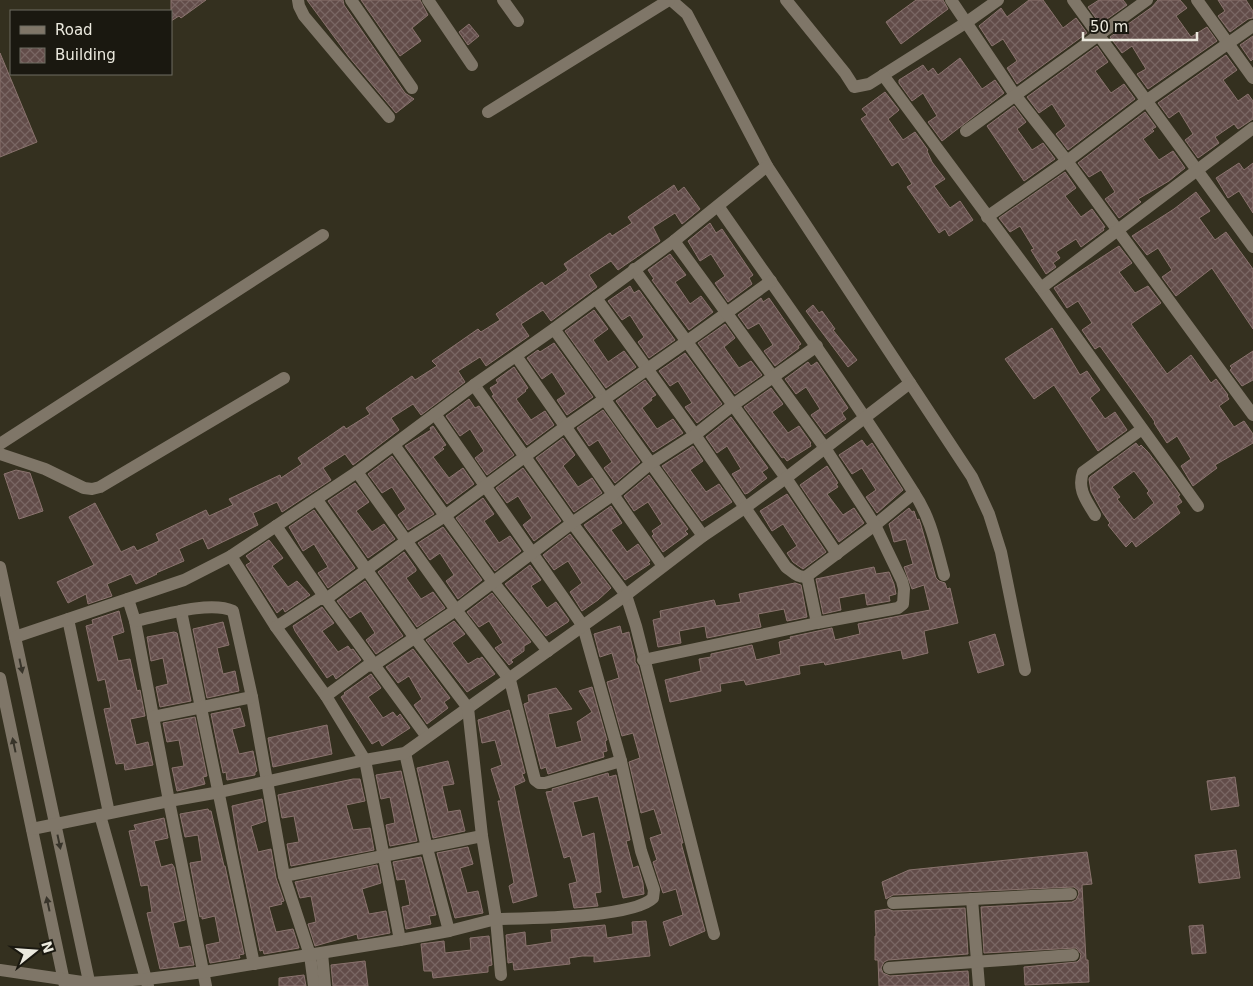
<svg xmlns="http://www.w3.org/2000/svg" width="1253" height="986" viewBox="0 0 1253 986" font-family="'DejaVu Sans',sans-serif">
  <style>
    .building { fill: url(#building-cross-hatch); stroke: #8a736e; fill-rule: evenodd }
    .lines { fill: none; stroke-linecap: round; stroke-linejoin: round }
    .minor { stroke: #7f7668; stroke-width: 12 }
    .oneway { fill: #38342a }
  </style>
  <defs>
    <pattern id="building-cross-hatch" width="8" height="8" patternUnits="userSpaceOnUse" patternTransform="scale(1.25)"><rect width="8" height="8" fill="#624c49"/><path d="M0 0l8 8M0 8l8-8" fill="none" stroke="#796663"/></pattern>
  </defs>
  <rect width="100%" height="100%" fill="#34301f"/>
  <g class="building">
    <polygon points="171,0 206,0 181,18 179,16 171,21"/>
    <polygon points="307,0 343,0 344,5 405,93 414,99 396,113 349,57"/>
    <polygon points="361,0 420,0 428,15 412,28 421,41 400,56"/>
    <polygon points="916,0 943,0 948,9 901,44 886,22"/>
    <polygon points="1029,0 1043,0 1063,28 1076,18 1087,33 1017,84 1007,68 1017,61 1003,39 992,46 979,26 1001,8 1007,17"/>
    <polygon points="1099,0 1123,0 1127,5 1100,24 1088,7"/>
    <polygon points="1158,0 1180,0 1187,8 1176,16 1191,37 1207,27 1217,41 1148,89 1137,74 1146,69 1132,46 1122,53 1110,37 1152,7"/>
    <polygon points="1218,0 1246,0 1253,11 1253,18 1248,19 1230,32 1218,16 1225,11"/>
    <polygon points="469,24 479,36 468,45 459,32"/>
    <polygon points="1253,36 1253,59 1251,61 1240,45"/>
    <polygon points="1097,46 1108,62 1095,71 1111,93 1124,84 1135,99 1068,150 1056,134 1066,126 1052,104 1039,113 1027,97"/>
    <polygon points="0,53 37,142 0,157"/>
    <polygon points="1226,55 1237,70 1223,80 1238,101 1248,94 1253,101 1253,119 1238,129 1234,124 1215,137 1219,143 1198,158 1185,140 1193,134 1179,111 1169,118 1158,103"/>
    <polygon points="960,58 982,89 995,80 1004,93 942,141 928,122 937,116 923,93 912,101 899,83 899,80 923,65 928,72 933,68 938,75"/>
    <polygon points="885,92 899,110 898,111 888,119 903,140 915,132 928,150 927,151 932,162 945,179 934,186 950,208 960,201 973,220 949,236 945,229 939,233 907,187 912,184 898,162 892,166 861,119 867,115 862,109"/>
    <polygon points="1014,106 1026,122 1017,129 1032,150 1043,143 1055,159 1024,181 987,126"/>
    <polygon points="1145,112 1156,127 1152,129 1154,131 1143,139 1159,160 1173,151 1185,168 1169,181 1138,199 1141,202 1119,218 1105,199 1115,192 1101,170 1089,177 1078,163"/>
    <polygon points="1239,163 1244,170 1253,163 1253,213 1239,191 1228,198 1216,178"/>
    <polygon points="1065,172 1076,188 1065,196 1081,217 1092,209 1105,227 1103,228 1104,230 1081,247 1076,239 1056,252 1060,258 1053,263 1056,267 1046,274 1031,250 1034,249 1020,226 1010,232 999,218"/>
    <polygon points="674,185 678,192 684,187 700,209 682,224 675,213 653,227 660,241 618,270 611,261 589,275 597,287 551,321 543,310 521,324 529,336 486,366 480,357 458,371 465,382 421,415 413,404 391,418 399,430 353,465 345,454 323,468 331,480 282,512 277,502 253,513 258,525 208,549 203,538 179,549 184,561 156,573 157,574 136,584 131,574 107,584 112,596 88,604 86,594 68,603 57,582 94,565 69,517 95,503 121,552 134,546 137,551 159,541 156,534 179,523 206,510 209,516 233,505 229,499 280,475 281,478 302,464 298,458 344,426 346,429 370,414 366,408 412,376 415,380 437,366 432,361 478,329 481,332 500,320 496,314 542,282 545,286 568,270 564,264 610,233 612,236 632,223 628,217"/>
    <polygon points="1196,192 1210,211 1199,218 1215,240 1226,232 1253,269 1253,329 1212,268 1176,296 1162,277 1172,270 1158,248 1147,255 1132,236 1174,209"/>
    <polygon points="710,223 716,233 722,229 753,275 749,278 752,284 728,302 715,283 725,276 711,254 700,261 688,241"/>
    <polygon points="1119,246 1132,263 1119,272 1135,293 1148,286 1161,303 1131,324 1167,374 1191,355 1211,383 1216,379 1228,395 1227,396 1229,399 1219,406 1234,427 1244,421 1253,434 1253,443 1215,465 1217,468 1193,486 1181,466 1191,459 1177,436 1167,443 1154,423 1155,422 1100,346 1095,349 1082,330 1092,323 1078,301 1067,308 1054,288"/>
    <polygon points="670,254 686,275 675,282 690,304 701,296 713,312 689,330 652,280 654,279 648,270"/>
    <polygon points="630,286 634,293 639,290 675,340 649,358 638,342 644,337 630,315 622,320 608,301"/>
    <polygon points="761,298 763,302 769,298 801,344 798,346 799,348 775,366 764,351 773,345 759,323 748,329 738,315"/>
    <polygon points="813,305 819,313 822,311 835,329 833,330 857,360 848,367 806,311"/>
    <polygon points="594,310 608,329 593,340 608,362 624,351 636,367 606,388 565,331"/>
    <polygon points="725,324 735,338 724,347 739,368 751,361 762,375 735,394 698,343"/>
    <polygon points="1052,328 1080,375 1087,371 1100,390 1090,398 1105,419 1115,412 1127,430 1098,451 1054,385 1034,399 1005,359"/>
    <polygon points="554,343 593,397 567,415 557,400 566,394 552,372 542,379 527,358 538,350 540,352"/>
    <polygon points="1253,351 1253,380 1242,386 1230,370 1232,368 1230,366"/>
    <polygon points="685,353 722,404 697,423 685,407 692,403 678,381 670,386 659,371"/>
    <polygon points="808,362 811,366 817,362 848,408 842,413 846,419 825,434 811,415 820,409 806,387 796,394 785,379"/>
    <polygon points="514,367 528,388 525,390 526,391 516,399 531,420 545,411 554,425 527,445 492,396 494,395 490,388 498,383 496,380"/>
    <polygon points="645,380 656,395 651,398 652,400 642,408 657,429 673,419 683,433 653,452 616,401"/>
    <polygon points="771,388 783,404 772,412 788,433 799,426 811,443 810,444 811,446 787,461 784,457 782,458 744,407"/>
    <polygon points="469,399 475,408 479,406 514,455 487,475 475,458 484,451 470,429 460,436 446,416"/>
    <polygon points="603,410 640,462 615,483 604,468 612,462 598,440 589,446 577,428"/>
    <polygon points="731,417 768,468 762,472 767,478 748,493 745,494 732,474 741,469 727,446 717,453 706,437"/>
    <polygon points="433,426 446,445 442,447 444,449 433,457 449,478 463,468 474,484 447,504 405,446 431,430 430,428"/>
    <polygon points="563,438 575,455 563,466 578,487 592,478 602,493 574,512 536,458"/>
    <polygon points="862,440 867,447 872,443 903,490 877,513 866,497 876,490 862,468 852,474 839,455"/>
    <path d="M1136 443 1139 447 1141 445 1148 452 1165 474 1180 495 1178 496 1182 502 1176 506 1180 513 1157 531 1136 547 1132 541 1126 547 1108 525 1110 523 1103 513 1091 491 1089 479 1090 477ZM1134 471 1149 491 1147 493 1154 503 1134 520 1117 499 1120 497 1112 487Z"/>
    <polygon points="693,446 703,461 690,470 706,492 719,484 732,502 702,521 662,466"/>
    <polygon points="392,456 434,514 408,530 398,515 406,509 392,487 382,493 368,474"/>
    <polygon points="827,466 838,483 836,484 838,487 827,494 843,515 854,508 864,523 839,542 800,485"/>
    <polygon points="523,468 561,521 534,541 523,525 532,518 518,496 507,503 496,488"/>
    <polygon points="16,470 30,473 43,511 19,519 4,474"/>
    <polygon points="649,475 688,529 685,531 688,534 663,552 652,536 654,534 652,531 662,524 648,502 634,511 624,496"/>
    <polygon points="355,483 369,502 356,511 372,532 384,524 395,539 368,558 328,501"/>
    <polygon points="787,494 826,552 803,569 793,562 787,553 797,546 783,524 772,531 760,511"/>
    <polygon points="483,498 494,514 484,521 499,543 510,536 521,551 495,571 456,518"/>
    <polygon points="611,506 622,523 611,530 627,552 638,544 650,561 648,562 650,564 625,580 584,525"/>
    <polygon points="909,508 912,512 914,511 917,520 919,519 921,525 936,578 939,581 945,583 947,589 950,588 958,623 924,631 928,653 903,659 901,650 825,665 824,662 799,666 800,674 746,685 744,680 720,684 721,691 670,702 665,680 701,671 699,659 711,657 711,654 752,645 756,660 781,654 779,642 791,639 790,637 832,628 835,640 860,634 858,624 930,610 924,585 912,589 904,567 913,564 906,539 894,542 889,524"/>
    <polygon points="314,510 355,568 328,588 318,573 328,567 314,544 303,551 289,527"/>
    <polygon points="443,527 482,580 458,599 446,581 454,575 440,553 430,560 418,543"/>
    <polygon points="570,534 611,588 598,600 582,611 570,592 582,583 568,561 554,570 543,555"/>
    <polygon points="269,540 283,558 272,566 288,587 297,581 310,595 285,612 283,608 277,613 246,565 251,562 246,556"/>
    <polygon points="404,552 416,569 416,571 406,578 421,599 433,592 445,608 417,627 378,572"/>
    <polygon points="530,565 541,580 531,586 547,608 556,602 569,620 568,622 546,636 505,584"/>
    <polygon points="874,567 876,574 889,572 894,584 896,594 889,596 890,601 867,605 865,593 839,598 841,610 823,614 816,579"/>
    <polygon points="365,581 403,636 376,654 366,640 375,633 361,611 350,618 337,601"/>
    <polygon points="795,583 801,585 807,617 787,621 784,609 758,614 761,627 707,638 705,626 679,631 681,643 658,647 653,620 661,618 660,611 714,600 716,606 741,602 739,594"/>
    <polygon points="492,593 531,642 524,646 524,651 511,660 513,662 509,665 495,648 503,643 489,621 479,627 467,612"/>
    <polygon points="322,607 334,623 322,631 338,652 348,646 351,650 353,649 361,660 336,679 333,674 327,678 295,631 293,626"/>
    <polygon points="119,611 124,632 112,636 118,661 130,659 137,691 140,690 145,716 130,719 136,745 148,742 153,765 125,770 124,763 116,764 104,709 111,708 105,679 98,681 86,626 93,624 92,620"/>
    <polygon points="454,621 465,634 452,643 468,664 478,658 479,659 482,657 495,674 467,692 426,640"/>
    <polygon points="223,622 229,645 217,648 223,674 235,671 239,691 207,698 193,629"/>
    <polygon points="620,626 622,634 629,632 629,633 635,657 635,662 638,666 683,843 681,843 705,931 670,946 663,922 683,915 676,889 663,893 662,890 653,862 657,860 650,838 662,834 654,809 641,813 629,762 640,758 633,733 622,736 607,682 619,678 612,653 600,657 594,634"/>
    <polygon points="174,632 177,633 191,701 160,707 156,687 168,684 163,658 151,661 147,637"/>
    <polygon points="995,634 1004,665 978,673 969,642"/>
    <polygon points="413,649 450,698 444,702 448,708 427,724 414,705 422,699 409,676 398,683 386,667"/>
    <polygon points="371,674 381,688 368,697 383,718 393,712 397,717 400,714 410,728 382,746 379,740 372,744 341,697 345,694 344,693"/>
    <polygon points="592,687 607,740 605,741 607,751 603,752 604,757 548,774 546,767 541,769 524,704 529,702 528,695 556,688 572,709 548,714 556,748 582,741 577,722 592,712 579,691"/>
    <polygon points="240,708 245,726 232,729 239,754 253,751 257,771 255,772 255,775 227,780 226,772 223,773 211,714"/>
    <polygon points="509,710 525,773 522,774 525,781 514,786 537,896 513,903 509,886 514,883 498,801 501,801 491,769 502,765 495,740 482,743 478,720"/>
    <polygon points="195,717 207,776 203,777 205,784 177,791 172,768 184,766 179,740 167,742 163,723"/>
    <polygon points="327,725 332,754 273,767 268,738"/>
    <polygon points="448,761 454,784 442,786 448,812 460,810 465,831 433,838 417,768"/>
    <polygon points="401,771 417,841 390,846 386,825 395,823 390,797 381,799 376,775"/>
    <polygon points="608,773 609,777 616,775 630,840 626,841 633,868 638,866 643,883 644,894 623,898 598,796 573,802 582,837 594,833 601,892 595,893 598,906 574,908 569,884 577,882 570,856 564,858 546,792 553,791 552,789"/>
    <polygon points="1235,777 1239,806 1211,810 1207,781"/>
    <polygon points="353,779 360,779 365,801 346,805 353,830 370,828 374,850 291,866 287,844 299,842 294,816 282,818 278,795"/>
    <polygon points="262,799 266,821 251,826 258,852 271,849 276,878 284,901 281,902 282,904 269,907 276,932 293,929 299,948 264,954 263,950 260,951 239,850 232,806"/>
    <polygon points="208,809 209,811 211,811 224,866 225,866 244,954 239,955 240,958 210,963 206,945 220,942 215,916 202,919 202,916 200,917 190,863 202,861 198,835 185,837 180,814"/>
    <polygon points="164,818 168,838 154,841 161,867 172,864 174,867 185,920 173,923 179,948 190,946 194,965 160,969 147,913 152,912 148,885 141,886 129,831 136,830 134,825"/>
    <polygon points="468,847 473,864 460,868 467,893 478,891 483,913 455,918 437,853"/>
    <polygon points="1236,850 1240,878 1199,883 1195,855"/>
    <polygon points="1087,852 1092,884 1082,885 1086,960 1088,960 1089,982 1025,985 1024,967 1077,962 1080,959 1081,954 1076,948 984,953 981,907 1072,902 1076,900 1079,894 1078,890 1074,887 893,895 886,899 882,882 909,870"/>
    <polygon points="421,857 436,915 429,916 431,924 406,929 402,907 410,905 405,879 397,880 393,862"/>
    <polygon points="377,865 381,883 362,889 369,914 386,911 390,933 358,939 357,934 315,946 308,924 316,922 311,896 300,898 295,882"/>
    <polygon points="965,908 968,954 888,960 884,962 881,968 883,973 890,976 968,971 969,986 879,986 878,960 875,960 875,936 876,936 875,911 888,909 893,911"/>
    <polygon points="646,921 650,956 594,962 594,956 582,956 569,958 570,964 514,970 513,962 508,963 506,935 525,932 526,946 552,942 551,930 605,925 607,938 633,934 632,922"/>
    <polygon points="1203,925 1206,953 1192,954 1189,926"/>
    <polygon points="489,936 492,965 488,966 488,972 433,978 432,971 424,971 421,944 444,941 445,953 471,950 470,938"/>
    <polygon points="365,961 368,986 333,986 331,965"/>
    <polygon points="304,975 306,986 279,986 279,978"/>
  </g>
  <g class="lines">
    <g class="minor">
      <polyline points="298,0 299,6 304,16 389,117"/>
      <polyline points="351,0 412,88"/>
      <polyline points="428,0 472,65"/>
      <polyline points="503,0 518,21"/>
      <polyline points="671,0 687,14 767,166 972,477 989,514 1001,552 1025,670"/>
      <polyline points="786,0 845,73 854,87 869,84 967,22 998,0"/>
      <polyline points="951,0 1015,95 1067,161 1253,415"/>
      <polyline points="1073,0 1253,247"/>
      <polyline points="1197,0 1253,78"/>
      <polyline points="883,75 1041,288 1198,506"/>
      <polyline points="488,112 669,0"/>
      <polyline points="966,131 1147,0"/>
      <path d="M718 206C784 301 852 395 914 493"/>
      <polyline points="987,217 1067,161 1146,101 1253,26"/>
      <polyline points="634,269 786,478 837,554"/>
      <polyline points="1041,288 1253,128"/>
      <path d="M596 298 695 435 786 567C793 572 799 579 807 576L875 525 914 493C931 518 936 546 944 575"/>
      <polyline points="554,329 703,536"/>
      <polyline points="516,356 663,566"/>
      <polyline points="474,385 572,523 626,595 636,626 714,934"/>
      <path d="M435 414 583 626 621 761 641 851 654 890 653 898C633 918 528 918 496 919L501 975"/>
      <polyline points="0,444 323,235"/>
      <polyline points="394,445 493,582 548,651"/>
      <polyline points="0,454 45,469 84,488 92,489 100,487 284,378"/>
      <polyline points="357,472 456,610 510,680 535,780 539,783 545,783 621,761"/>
      <path d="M1095 515C1086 500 1077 489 1083 472L1142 429"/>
      <polyline points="276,526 326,599 427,737"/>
      <polyline points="231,556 276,627 326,696 365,760 400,940"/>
      <polyline points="0,567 90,986"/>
      <polyline points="807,576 817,623"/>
      <polyline points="128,599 135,621 169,801 206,986"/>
      <polyline points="181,611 254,964"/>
      <polyline points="68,619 109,813"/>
      <path d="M135 621C160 616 210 600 233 611L252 697 284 876 310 955 314 986"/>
      <polyline points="276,627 319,599 326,599 406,541 445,516 566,426 686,342 771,281"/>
      <polyline points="15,637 184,580 231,556 357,472 474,385 554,329 674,241 767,166"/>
      <polyline points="643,660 817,623 898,608 903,604 904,589 902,581 875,525 825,448 674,241"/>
      <polyline points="0,678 65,986"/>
      <polyline points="326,696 367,666 374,665 456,610 572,523 614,494 650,464 695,435 733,405 817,346"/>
      <polyline points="153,717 252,697"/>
      <polyline points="405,753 427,848 449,931"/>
      <polyline points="100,815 148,986"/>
      <polyline points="32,829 169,801 220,792 365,760 405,753 626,595 703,536 746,507 786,478 910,383"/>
      <polyline points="284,876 482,836"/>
      <polyline points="972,899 979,986"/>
      <polyline points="893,903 1071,894"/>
      <polyline points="322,953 325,986"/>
      <polyline points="889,968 1073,955"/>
      <polyline points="0,970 89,983 147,979 204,972 400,940 449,931 496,919 482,836 468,708 415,638 317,500"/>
    </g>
  </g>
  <defs><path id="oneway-solid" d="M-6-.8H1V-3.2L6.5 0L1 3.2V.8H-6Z" transform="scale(1.25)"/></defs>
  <g class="oneway">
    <use href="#oneway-solid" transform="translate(21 666) rotate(78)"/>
    <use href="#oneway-solid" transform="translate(14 745) rotate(-102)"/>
    <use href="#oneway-solid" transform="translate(59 842) rotate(78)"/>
    <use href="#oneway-solid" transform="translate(48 904) rotate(-102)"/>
  </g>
  <rect x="10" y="10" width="162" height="65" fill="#1a1810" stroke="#6e6c62"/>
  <rect x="20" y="26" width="25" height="8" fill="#7f7668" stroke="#6e6c62"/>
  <text x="55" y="35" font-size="15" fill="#ebe9de">Road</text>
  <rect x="20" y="48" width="25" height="15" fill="url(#building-cross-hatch)" stroke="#6e6c62"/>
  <text x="55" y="60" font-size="15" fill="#ebe9de">Building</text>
  <g transform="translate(35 951) rotate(73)" stroke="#1a1810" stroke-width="4" paint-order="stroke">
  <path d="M0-4L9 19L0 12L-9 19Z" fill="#ebe9de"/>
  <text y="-8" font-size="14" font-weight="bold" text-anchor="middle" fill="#ebe9de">N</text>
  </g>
  <path d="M1083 32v8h114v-8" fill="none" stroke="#ebe9de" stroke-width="2.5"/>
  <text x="1090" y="32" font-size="15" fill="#ebe9de" stroke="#1a1810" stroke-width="4" paint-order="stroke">50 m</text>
</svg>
